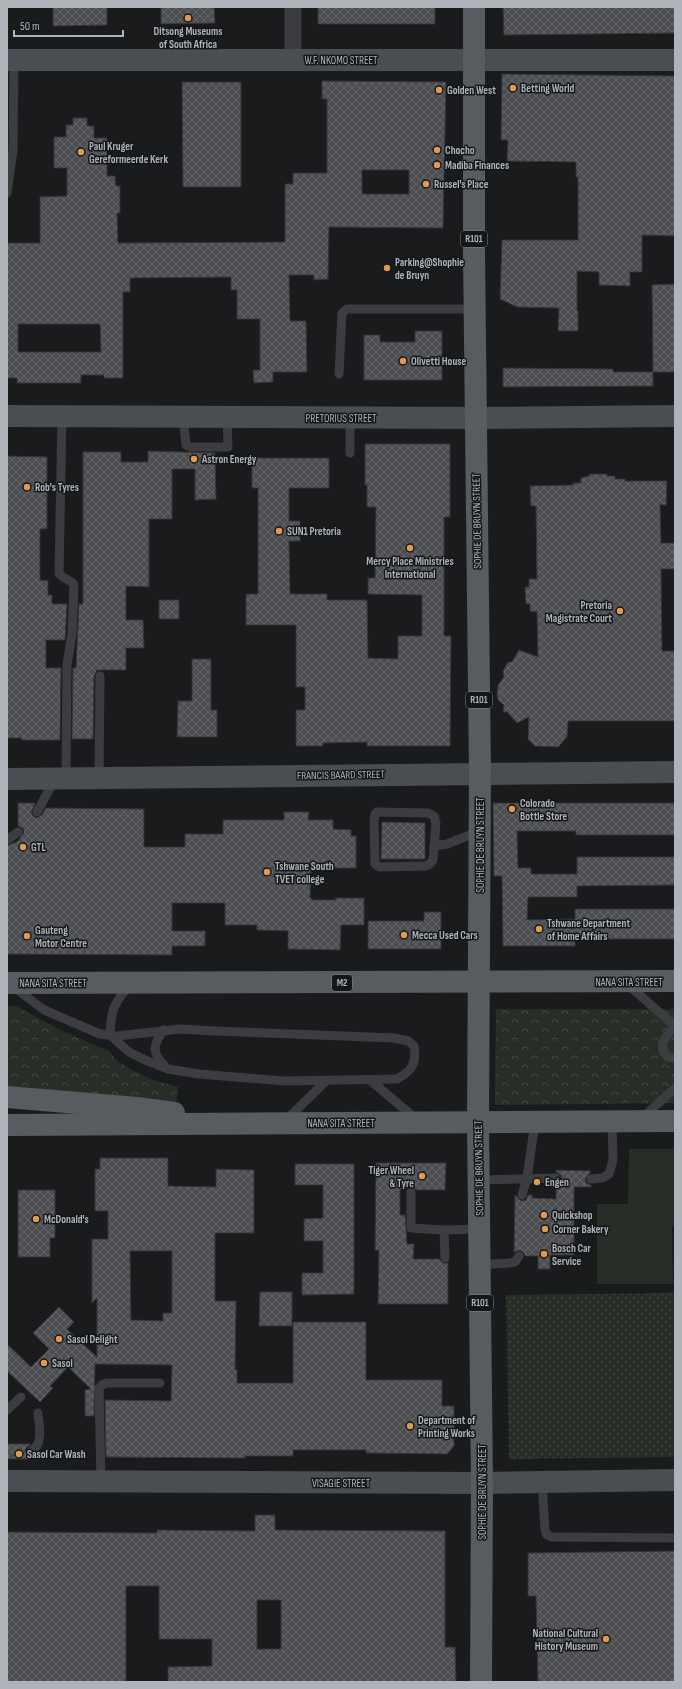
<svg xmlns="http://www.w3.org/2000/svg" width="682" height="1689" viewBox="0 0 682 1689" font-family="'Sofia Sans Condensed',sans-serif">
  <style>
    .grass { fill: url(#grass-dots) }
    .park { fill: url(#park-crowns) }
    .pitch { fill: #272e27 }
    .building { fill: url(#building-cross-hatch); stroke: #353538; fill-rule: evenodd }
    .lines { fill: none; stroke-linecap: round; stroke-linejoin: round }
    .lane { stroke: #3c3d41; stroke-width: 9 }
    .street { stroke: #3c3d41; stroke-width: 17 }
    .secondary { stroke: #4a4d51; stroke-width: 22 }
    .primary { stroke: #585b60; stroke-width: 22 }
    .poi-dot { fill: #dd9a51; stroke: #151617; stroke-width: 1.5 }
    .labels { text-anchor: middle; dominant-baseline: central; stroke-width: 3; stroke-linejoin: round; paint-order: stroke }
    .shield { fill: #151617; stroke: #818589; stroke-width: 1 }
    .shield-label { font-size: 10px; font-weight: bold; fill: #afb4ba }
    .poi-label { font-size: 11px; font-weight: bold; fill: #afb4ba; stroke: #151617; text-anchor: start }
    .street-label { font-size: 11px; fill: #afb4ba; stroke: #151617 }
  </style>
  <defs>
    <pattern id="grass-dots" width="8" height="8" patternUnits="userSpaceOnUse"><rect width="8" height="8" fill="#272e27"/><path d="M2 2h.1M6 6h.1" fill="none" stroke="#444a44" stroke-width="1.8" stroke-linecap="round"/></pattern>
    <pattern id="park-crowns" width="20" height="18" patternUnits="userSpaceOnUse"><rect width="20" height="18" fill="#272e27"/><path d="M2 6a3 3 0 1 1 6 0M12 15a3 3 0 1 1 6 0" fill="none" stroke="#444a44"/></pattern>
    <pattern id="building-cross-hatch" width="8" height="8" patternUnits="userSpaceOnUse"><rect width="8" height="8" fill="#4d4e51"/><path d="M0 0l8 8M0 8l8-8" fill="none" stroke="#646568"/></pattern>
  </defs>
  <rect width="100%" height="100%" fill="#1a1b1c"/>
  <polygon class="grass" points="675,1293 675,1457 509,1459 506,1295"/>
  <g class="park">
    <polygon points="7,1006 16,1006 62,1031 109,1051 116,1060 130,1069 153,1080 178,1087 176,1106 7,1087"/>
    <polygon points="496,1009 675,1009 675,1103 495,1105"/>
  </g>
  <polygon class="pitch" points="629,1149 675,1149 675,1225 672,1226 673,1284 597,1284 597,1204 628,1204"/>
  <g class="building">
    <polygon points="53,7 107,7 107,25 53,26"/>
    <polygon points="161,7 214,7 215,23 161,24"/>
    <rect x="318" y="7" width="117" height="17"/>
    <polygon points="503,7 675,7 675,33 504,35"/>
    <polygon points="502,74 675,76 675,236 642,235 642,272 630,272 630,286 599,285 599,272 577,271 577,311 578,311 578,331 558,331 559,308 517,307 500,299 502,240 578,240 578,177 576,177 576,162 507,161 508,140 501,140"/>
    <path d="M322 81 446 82 443 228 329 227 328 279 314 280V275H289L290 321H306L307 372H273V382L254 383 253 370H260V319H237V290H231V277L130 278V292H123V378H104V375H81V383H17V378H7V243H40V197L67 196V168H54V137H66V125H73V118H87V126H94V138H107V176H115L116 186H120V213H117L118 243 285 242V184H293V173H327V99H322ZM362 170H409V194H362ZM18 324H100L101 352H18Z"/>
    <polygon points="182,82 241,82 241,187 183,187"/>
    <polygon points="675,284 675,372 653,372 652,285"/>
    <polygon points="415,331 442,331 442,380 364,380 364,335 380,335 380,342 415,342"/>
    <polygon points="503,368 613,369 613,372 653,372 653,386 503,387"/>
    <polygon points="365,444 450,444 450,517 444,517 444,636 451,636 450,746 367,746 367,742 323,743 323,746 296,746 296,710 305,710 305,687 296,687 296,625 246,625 246,594 258,594 258,488 252,488 252,458 329,458 329,488 289,488 289,521 300,521 300,541 289,541 290,594 327,594 327,600 367,600 368,658 398,659 398,636 422,636 422,595 368,594 368,578 375,578 376,507 367,507 367,485 365,485"/>
    <polygon points="148,451 215,453 216,499 195,500 195,469 172,469 172,519 149,519 149,587 126,586 126,620 143,620 144,648 126,648 126,670 97,670 94,676 93,739 72,739 73,668 76,668 79,604 83,604 83,452 121,452 121,462 148,462"/>
    <polygon points="7,456 47,457 47,529 40,529 40,580 48,581 48,595 52,595 52,604 67,604 65,640 46,640 46,668 61,668 60,740 21,740 22,738 7,738"/>
    <polygon points="590,474 607,474 607,476 615,476 615,479 625,479 625,481 667,481 666,505 660,505 661,543 675,543 675,569 661,569 662,651 675,651 675,721 568,721 567,737 558,747 535,746 528,739 529,717 517,723 507,712 503,712 504,705 498,700 497,694 498,685 504,677 503,671 508,662 512,662 519,650 538,657 537,612 530,611 530,604 526,604 525,587 529,587 529,579 537,579 536,506 531,506 530,486 573,485 573,483 581,483 581,478 589,476"/>
    <rect x="159" y="600" width="20" height="19"/>
    <polygon points="192,659 211,659 211,710 217,710 217,737 177,737 178,701 192,701"/>
    <polygon points="18,803 35,803 31,813 34,817 37,818 42,815 46,808 144,809 144,847 185,847 185,834 223,834 223,820 284,820 284,812 309,812 308,820 333,820 333,829 351,830 351,836 356,836 356,868 311,868 310,898 312,898 312,900 336,900 335,898 364,898 364,925 341,925 340,950 288,949 288,931 257,930 257,925 225,925 225,903 172,903 172,931 205,931 205,946 172,946 172,955 7,954 7,846 18,841 24,832 23,828 18,826"/>
    <polygon points="493,803 675,803 675,835 576,835 576,831 517,831 518,868 531,868 531,874 577,874 577,857 675,857 675,885 577,886 577,897 528,897 527,920 575,919 575,909 675,909 675,939 575,939 575,946 503,946 502,876 494,876"/>
    <polygon points="382,822 425,823 425,859 381,859"/>
    <polygon points="424,912 441,912 441,949 368,949 368,921 424,921"/>
    <path d="M100 1158H168V1186L216 1187V1169L254 1170V1233H215V1301H236L235 1370H237V1383H293V1322H366V1380H442V1406H454V1446L447 1454 366 1453V1450H293V1456H245V1458L106 1457 105 1400 171 1401 172 1365 95 1364 94 1416H85V1390L91 1389 68 1367 50 1386 53 1388 40 1402 7 1371V1344L31 1367 49 1349 33 1333 59 1307 74 1322 67 1329 97 1357V1298L92 1303V1239H108V1211H95V1169H100ZM130 1251H172V1313H163V1321L131 1320Z"/>
    <polygon points="376,1163 446,1163 445,1190 417,1190 411,1186 408,1187 405,1190 400,1190 400,1215 405,1215 407,1244 414,1244 413,1259 439,1259 443,1263 448,1263 448,1304 378,1304 379,1250 375,1250"/>
    <polygon points="295,1164 354,1164 354,1294 302,1295 302,1273 323,1273 323,1241 304,1241 304,1219 323,1218 323,1185 295,1185"/>
    <polygon points="556,1170 591,1171 585,1179 586,1183 591,1185 591,1187 574,1187 574,1255 550,1255 550,1269 538,1269 538,1256 525,1256 524,1253 520,1250 514,1252 515,1195 521,1201 526,1200 528,1195 532,1195 532,1198 556,1199 556,1184 559,1183 562,1178 561,1175 556,1172"/>
    <polygon points="18,1190 55,1190 55,1238 50,1238 50,1257 18,1257"/>
    <polygon points="260,1292 292,1292 292,1326 259,1326"/>
    <polygon points="7,1444 31,1444 26,1448 25,1451 31,1459 7,1459"/>
    <path d="M255 1515H275V1530L445 1531V1647H455L456 1682H168V1667L212 1666V1639H159V1586H126V1682H7V1532L157 1533V1530L255 1531ZM257 1600H281V1649H257Z"/>
    <polygon points="675,1551 675,1682 538,1682 536,1596 528,1596 528,1553"/>
  </g>
  <g class="lines">
    <g class="lane">
      <polyline points="7,193 13,150 14,60"/>
      <polyline points="339,374 342,313 347,309 474,309"/>
      <path d="M62 417 59 573C62 579 71 579 74 585L72 634 67 665 66 778"/>
      <polyline points="183,417 186,445 190,447 228,447 227,417"/>
      <polyline points="350,453 350,418"/>
      <polyline points="99,778 100,676"/>
      <polyline points="37,812 55,779"/>
      <polygon points="377,812 428,813 434,816 436,823 433,860 430,864 425,866 379,867 375,864 374,820 375,814"/>
      <polyline points="7,840 18,832"/>
      <polyline points="434,846 447,844 480,831"/>
      <path d="M627 984 675 1026C667 1036 655 1046 668 1057L675 1058"/>
      <path d="M14 987 44 1010 100 1034 117 1036 180 1029 215 1031 394 1038 408 1041 414 1046C417 1063 412 1071 397 1079L284 1081 199 1074 168 1069 145 1060 129 1052 110 1035C111 1010 113 1004 130 985"/>
      <path d="M164 1030C153 1044 151 1053 165 1066"/>
      <polyline points="370,1080 416,1119"/>
      <polyline points="642,1118 675,1088"/>
      <polyline points="286,1120 326,1081"/>
      <polyline points="591,1179 602,1178 609,1174 613,1160 612,1121"/>
      <polyline points="479,1180 556,1178"/>
      <polyline points="411,1192 411,1228 444,1230 480,1229"/>
      <polyline points="522,1195 527,1178 535,1122"/>
      <polyline points="444,1230 445,1258"/>
      <polyline points="480,1265 509,1263 515,1262 519,1256"/>
      <polyline points="7,1410 21,1397"/>
      <path d="M31 1451C44 1445 39 1424 38 1413"/>
      <polyline points="101,1481 99,1388 102,1385 107,1383 160,1383"/>
      <polyline points="542,1482 545,1530 547,1535 552,1537 675,1538"/>
    </g>
    <polyline class="street" points="293,60 293,7"/>
    <g class="secondary">
      <polyline points="7,60 675,60"/>
      <polyline points="7,416 475,418 675,416"/>
      <polyline points="7,779 675,772"/>
      <polyline points="7,1481 482,1483 675,1480"/>
    </g>
    <g class="primary">
      <polyline points="474,7 474,254 480,773 478,1123 482,1483 481,1682"/>
      <polyline points="7,983 675,981"/>
      <polyline points="7,1097 137,1108 174,1113"/>
      <polyline points="7,1125 675,1121"/>
    </g>
  </g>
  <g class="poi-dot">
    <circle cx="188" cy="18" r="4"/>
    <circle cx="513" cy="88" r="4"/>
    <circle cx="439" cy="90" r="4"/>
    <circle cx="437" cy="150" r="4"/>
    <circle cx="81" cy="152" r="4"/>
    <circle cx="437" cy="165" r="4"/>
    <circle cx="426" cy="184" r="4"/>
    <circle cx="387" cy="268" r="4"/>
    <circle cx="403" cy="361" r="4"/>
    <circle cx="194" cy="459" r="4"/>
    <circle cx="27" cy="487" r="4"/>
    <circle cx="279" cy="531" r="4"/>
    <circle cx="410" cy="548" r="4"/>
    <circle cx="620" cy="611" r="4"/>
    <circle cx="512" cy="809" r="4"/>
    <circle cx="23" cy="847" r="4"/>
    <circle cx="267" cy="872" r="4"/>
    <circle cx="539" cy="929" r="4"/>
    <circle cx="404" cy="935" r="4"/>
    <circle cx="27" cy="936" r="4"/>
    <circle cx="422" cy="1176" r="4"/>
    <circle cx="537" cy="1182" r="4"/>
    <circle cx="544" cy="1215" r="4"/>
    <circle cx="36" cy="1219" r="4"/>
    <circle cx="545" cy="1229" r="4"/>
    <circle cx="544" cy="1254" r="4"/>
    <circle cx="59" cy="1339" r="4"/>
    <circle cx="44" cy="1363" r="4"/>
    <circle cx="410" cy="1426" r="4"/>
    <circle cx="19" cy="1454" r="4"/>
    <circle cx="606" cy="1639" r="4"/>
  </g>
  <g class="labels">
    <g class="shield">
      <rect x="461" y="231" width="26" height="16" rx="3"/>
      <rect x="466" y="692" width="26" height="16" rx="3"/>
      <rect x="332" y="975" width="20" height="16" rx="3"/>
      <rect x="467" y="1295" width="26" height="16" rx="3"/>
    </g>
    <g class="shield-label">
      <text x="474" y="239">R101</text>
      <text x="479" y="700">R101</text>
      <text x="342" y="983">M2</text>
      <text x="480" y="1303">R101</text>
    </g>
    <g class="poi-label">
      <text x="188" y="31" text-anchor="middle">Ditsong Museums<tspan x="188" dy="13">of South Africa</tspan></text>
      <text x="521" y="88">Betting World</text>
      <text x="447" y="90">Golden West</text>
      <text x="89" y="146">Paul Kruger<tspan x="89" dy="13">Gereformeerde Kerk</tspan></text>
      <text x="445" y="150">Chocho</text>
      <text x="445" y="165">Madiba Finances</text>
      <text x="434" y="184">Russel's Place</text>
      <text x="395" y="262">Parking@Shophie<tspan x="395" dy="13">de Bruyn</tspan></text>
      <text x="411" y="361">Olivetti House</text>
      <text x="202" y="459">Astron Energy</text>
      <text x="35" y="487">Rob's Tyres</text>
      <text x="287" y="531">SUN1 Pretoria</text>
      <text x="410" y="561" text-anchor="middle">Mercy Place Ministries<tspan x="410" dy="13">International</tspan></text>
      <text x="612" y="605" text-anchor="end">Pretoria<tspan x="612" dy="13">Magistrate Court</tspan></text>
      <text x="520" y="803">Colorado<tspan x="520" dy="13">Bottle Store</tspan></text>
      <text x="31" y="847">GTL</text>
      <text x="275" y="866">Tshwane South<tspan x="275" dy="13">TVET college</tspan></text>
      <text x="547" y="923">Tshwane Department<tspan x="547" dy="13">of Home Affairs</tspan></text>
      <text x="35" y="930">Gauteng<tspan x="35" dy="13">Motor Centre</tspan></text>
      <text x="412" y="935">Mecca Used Cars</text>
      <text x="414" y="1170" text-anchor="end">Tiger Wheel<tspan x="414" dy="13">&amp; Tyre</tspan></text>
      <text x="545" y="1182">Engen</text>
      <text x="552" y="1215">Quickshop</text>
      <text x="44" y="1219">McDonald's</text>
      <text x="553" y="1229">Corner Bakery</text>
      <text x="552" y="1248">Bosch Car<tspan x="552" dy="13">Service</tspan></text>
      <text x="67" y="1339">Sasol Delight</text>
      <text x="52" y="1363">Sasol</text>
      <text x="418" y="1420">Department of<tspan x="418" dy="13">Printing Works</tspan></text>
      <text x="27" y="1454">Sasol Car Wash</text>
      <text x="598" y="1633" text-anchor="end">National Cultural<tspan x="598" dy="13">History Museum</tspan></text>
    </g>
    <g class="street-label">
      <text x="341" y="60">W.F. NKOMO STREET</text>
      <text x="341" y="418">PRETORIUS STREET</text>
      <text transform="translate(477 521) rotate(-91)">SOPHIE DE BRUYN STREET</text>
      <text transform="translate(341 775) rotate(-1)">FRANCIS BAARD STREET</text>
      <text transform="translate(480 845) rotate(-90)">SOPHIE DE BRUYN STREET</text>
      <text x="629" y="982">NANA SITA STREET</text>
      <text x="53" y="983">NANA SITA STREET</text>
      <text x="341" y="1123">NANA SITA STREET</text>
      <text transform="translate(479 1168) rotate(-91)">SOPHIE DE BRUYN STREET</text>
      <text x="341" y="1483">VISAGIE STREET</text>
      <text transform="translate(482 1492) rotate(-90)">SOPHIE DE BRUYN STREET</text>
    </g>
  </g>
  <rect width="682" height="1689" fill="none" stroke="#afb4ba" stroke-width="16"/>
  <path d="M14 30v6h109v-6" fill="none" stroke="#afb4ba" stroke-width="2"/>
  <text x="20" y="30" font-size="12" fill="#afb4ba" stroke="#151617" stroke-width="3" paint-order="stroke">50 m</text>
</svg>
